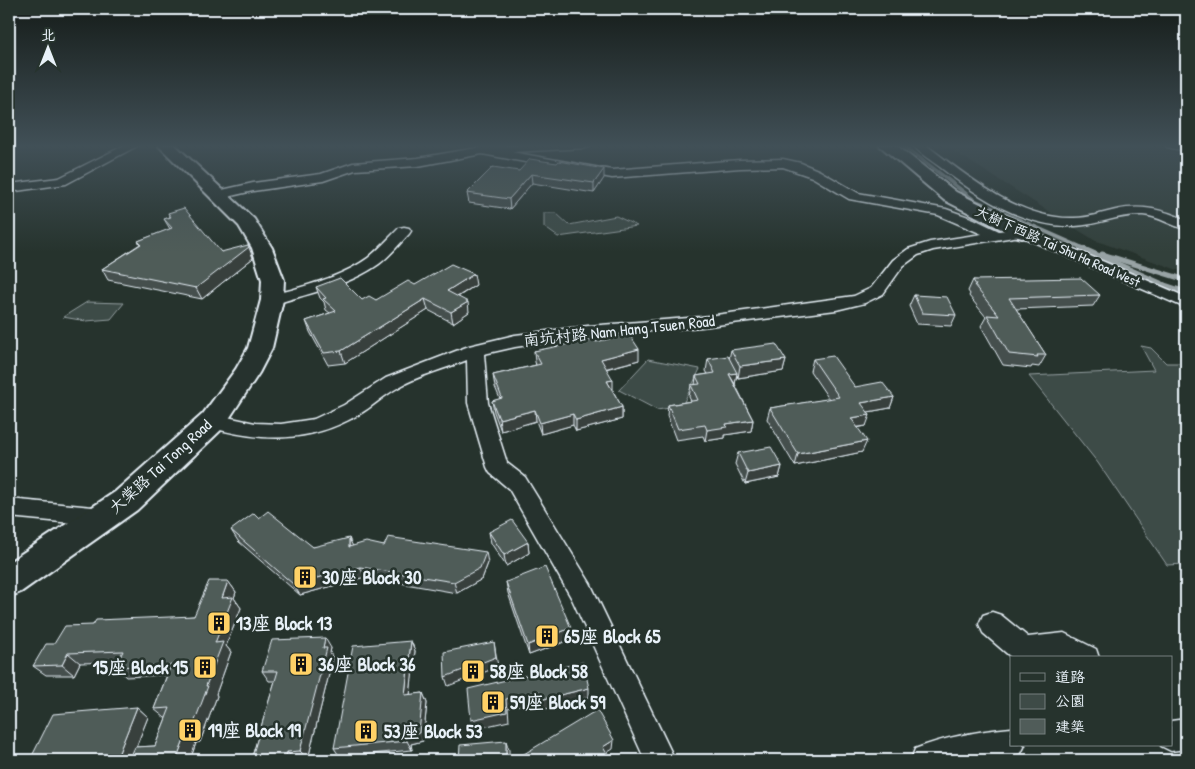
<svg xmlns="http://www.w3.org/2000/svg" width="1195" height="769" viewBox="0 0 1195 769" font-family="'Patrick Hand','LXGW WenKai TC',sans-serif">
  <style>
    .built { fill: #333f3a }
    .green { fill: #3e4b47; stroke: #939ea0 }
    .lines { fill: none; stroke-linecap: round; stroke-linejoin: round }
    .stream-far1 { stroke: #98a3a5; stroke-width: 4 }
    .stream { stroke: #98a3a5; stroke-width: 5 }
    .street-casing { stroke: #e8f1f8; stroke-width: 3 }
    .secondary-casing { stroke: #e8f1f8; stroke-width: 4 }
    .street { fill: #26332d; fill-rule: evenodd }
    .secondary { fill: #26332d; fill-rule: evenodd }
    .wall { fill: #454f4d; stroke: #e8f1f8 }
    .shaded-wall { fill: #38403e; stroke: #e8f1f8 }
    .building { fill: #505c59; stroke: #e8f1f8 }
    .labels { text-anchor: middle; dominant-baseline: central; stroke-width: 5; stroke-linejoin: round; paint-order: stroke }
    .far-street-label { font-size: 14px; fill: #e8f1f8; stroke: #26332d }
    .street-label { font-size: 16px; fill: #e8f1f8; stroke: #26332d }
    .near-poi-label { font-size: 19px; font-weight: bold; fill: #e8f1f8; stroke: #26332d; text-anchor: start }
  </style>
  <rect width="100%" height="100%" fill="#26332d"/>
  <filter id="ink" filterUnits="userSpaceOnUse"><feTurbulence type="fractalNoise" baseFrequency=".02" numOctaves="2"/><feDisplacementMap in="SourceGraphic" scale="10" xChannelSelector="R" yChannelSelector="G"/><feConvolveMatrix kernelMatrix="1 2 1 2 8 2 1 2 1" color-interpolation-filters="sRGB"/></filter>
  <g filter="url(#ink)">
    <polygon class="built" points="944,145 1141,145 1186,154 1186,273 1094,240"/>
    <g class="green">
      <polygon points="544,213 556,213 569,225 616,216 637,226 558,237 544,227"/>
      <polygon points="87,302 124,303 111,319 86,321 63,317"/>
      <polygon points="1141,346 1151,348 1166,363 1182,363 1186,367 1186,564 1167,565 1098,463 1029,376 1154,370"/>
      <polygon points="648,359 700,369 682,406 657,410 619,390"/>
    </g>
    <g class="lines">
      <polyline class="stream-far1" points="903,145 974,200 1085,249"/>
      <g class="stream">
        <polyline points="1082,248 1165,285 1186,292"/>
        <polyline points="1102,254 1186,280"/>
      </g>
      <g class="street-casing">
        <g id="street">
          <polygon points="125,145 139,145 66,184 9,192 9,184 59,178"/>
          <path d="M523 145H590L589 147 585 148 512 152 612 170 740 160 783 159 801 163 820 171 858 193 946 209 974 219 999 231 1022 228 1027 229 1186 297V308L1020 236 933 250 918 255 903 266 883 294 865 303 836 310 701 327 588 336 515 347 484 354 488 403 507 463 525 477 590 583 675 760H645L572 599 509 489 490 473 487 467 468 403 467 360C445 369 419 375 399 387 384 395 372 407 358 415 308 444 260 442 206 426L203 421 206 416 213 414 255 423 281 424 314 419 344 405 386 378 469 346 515 335 588 326 701 317 854 296 871 288 893 260 908 249 930 242 982 234 938 215 849 199 812 177 783 167 740 168 612 178 482 154 418 166 355 170 323 181 253 191 218 199 212 195 213 192 253 183 321 174 353 163 418 158 482 147Z"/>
          <path d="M913 145H926C967 176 1019 220 1074 218 1089 218 1102 213 1116 210 1142 204 1163 210 1186 220V229C1171 226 1158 216 1143 215 1119 214 1098 225 1075 226 1025 228 977 196 940 167 931 160 920 154 913 145Z"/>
          <polygon points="1165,145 1186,145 1186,151 1167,147"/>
          <path d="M404 227 409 228 411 231 409 234C399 244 390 256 379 264 350 285 311 293 278 303H266L264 300 266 297C300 287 339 279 368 258 379 249 389 238 399 228Z"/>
          <polygon points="9,499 103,508 111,510 114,517 111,524 103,526 9,517"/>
          <polygon points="992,612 1001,615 1028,637 1064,633 1096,649 1099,658 1012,658 983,633 979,624 983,615"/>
          <polygon points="1186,719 1186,749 1171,751 1161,746 1171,745 1171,721"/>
          <path d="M1011 728V745H1025L1021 753C995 764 940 762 911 760L915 749C945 737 979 731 1011 728Z"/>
        </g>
      </g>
      <g class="secondary-casing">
        <g id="secondary">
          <polygon points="158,145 175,145 254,219 272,248 284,280 283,300 272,348 259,373 223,428 137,510 21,592 9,597 9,562 115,492 203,414 236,369 248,348 261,300 262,280 252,248 239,226"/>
          <polygon points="879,145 896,145 956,192 1029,228 1032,232 1029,236 1022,238 1015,236 944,200"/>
        </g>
      </g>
      <use href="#street" class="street"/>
      <use href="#secondary" class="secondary"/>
    </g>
    <g class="wall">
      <polygon points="519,171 604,178 594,193 532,183 510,209 469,203 467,193"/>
      <polygon points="168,213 221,252 253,258 202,299 108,280 102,269 140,244 138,241 170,229 164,219 170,217"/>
      <polygon points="973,280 1100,295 1093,306 1016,309 1046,355 1039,367 1032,366 1031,368 1003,365 981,326 986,317 969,296 970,294 968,291"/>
      <polygon points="415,285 476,285 458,297 469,312 453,323 428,310 345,363 328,365 310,332 306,321 330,313 326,310 324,302 320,298 316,287 362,300 376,300"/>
      <polygon points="914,295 956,315 951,326 917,324 909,306"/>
      <polygon points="596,342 639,360 606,369 613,391 622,407 622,419 576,431 573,425 541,434 536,421 501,431 494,412 492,401 500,399 495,387 493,375 536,365 535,362 534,351"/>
      <polygon points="731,350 786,360 783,371 738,378 737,375 735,384 753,420 751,431 725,435 725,438 705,441 703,436 676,440 667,416 668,405 691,401 689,397 691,385 695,385 696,376 708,374 706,371 708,359 729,359"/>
      <polygon points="813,359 855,387 894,397 890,408 868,412 866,426 857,428 862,452 795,466 767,419 770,408 829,399 810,371"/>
      <polygon points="738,453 782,466 779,477 745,484 735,464"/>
      <polygon points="259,518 313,547 384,546 488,563 482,579 457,593 365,577 300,595 238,541 231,530"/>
      <polygon points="489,532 528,542 529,553 506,566 491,543"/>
      <polygon points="228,581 236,592 234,598 241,608 226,646 231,652 216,694 217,696 200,742 196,743 190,760 30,760 137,707 148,717 136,747 155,746 166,718 165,718 154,709 167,675 126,677 115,667 118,662 80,663 74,675 46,675 33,666 54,644 93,625 194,616"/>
      <polygon points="506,582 571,628 572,639 529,655 508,593"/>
      <polygon points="411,641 415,651 410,695 423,693 427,703 423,741 411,744 412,750 340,757 334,748"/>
      <polygon points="331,648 330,653 333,658 308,759 295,760 251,760 275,681 269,681 262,671"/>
    </g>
    <g class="shaded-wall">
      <polygon points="604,169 604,178 594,193 594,183"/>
      <polygon points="531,174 532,183 510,209 509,199"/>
      <polygon points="248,245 253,258 202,299 196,288"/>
      <polygon points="474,274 476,285 449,302 447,291"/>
      <polygon points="425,299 428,310 345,363 341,351"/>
      <polygon points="468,302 469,312 453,323 451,312"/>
      <polygon points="639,349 639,360 600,370 601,359"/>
      <polygon points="786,360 783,371 738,378 740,366"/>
      <polygon points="737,373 735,384 729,374"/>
      <polygon points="613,380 613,391 607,381"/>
      <polygon points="894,397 890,408 857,414 861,403"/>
      <polygon points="622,407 622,419 576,431 576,420"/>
      <polygon points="535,410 536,421 501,431 499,419"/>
      <polygon points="573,414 573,425 541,434 540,423"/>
      <polygon points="870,415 866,426 846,429 851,418"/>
      <polygon points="753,420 751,431 725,435 725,438 705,441 707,430 726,424"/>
      <polygon points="867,441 862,452 795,466 798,454"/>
      <polygon points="782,466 779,477 745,484 748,473"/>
      <polygon points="349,538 354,549 349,547"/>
      <polygon points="528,542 529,553 506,566 504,555"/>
      <polygon points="486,552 488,563 482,579 457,593 454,582"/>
      <polygon points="360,567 365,577 300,595 293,584"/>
      <polygon points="228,581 236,592 234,598 241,608 226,646 231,652 216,694 217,696 200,742 190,734 206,686 215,643 222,598"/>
      <polygon points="571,628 572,639 529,655 528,645"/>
      <polygon points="325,638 331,648 330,653 333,658 308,759 300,751"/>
      <polygon points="411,641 415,651 409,704 405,695"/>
      <polygon points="494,642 498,667 448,686 445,677"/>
      <polygon points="68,653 80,663 74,675 62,665"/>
      <polygon points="589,688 589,697 542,710 540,700"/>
      <polygon points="539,691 540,700 508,708 509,721 474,729 471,720 506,699"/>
      <polygon points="423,693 427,703 423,741 411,744 412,750 407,741 406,736"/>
      <polygon points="137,707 148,717 131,760 125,760 118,755"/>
      <polygon points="186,734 196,743 190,760 176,760"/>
      <polygon points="614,740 613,749 603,755 603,747"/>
      <polygon points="506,741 509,750 509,760 506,760"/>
      <polygon points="287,752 295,760 285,760"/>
    </g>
    <g class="building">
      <polygon points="530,159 557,163 559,161 604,169 594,183 531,174 509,199 467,193 493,167 519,171"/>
      <polygon points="184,208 221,252 248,245 249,247 196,288 102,269 141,244 138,241 172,228 164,219 171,217 168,213"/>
      <polygon points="451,264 474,274 447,291 468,302 451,312 425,299 341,351 324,353 306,321 336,311 323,299 326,298 316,287 340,278 362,300 369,296 376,300 408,281 415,285"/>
      <polygon points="1081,278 1100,295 1009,298 1046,355 1037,355 1038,357 1009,354 987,315 999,316 974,285 976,285 973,280"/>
      <polygon points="914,295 947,297 956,315 922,313"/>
      <polygon points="629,334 639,349 601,359 613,380 607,381 622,407 576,420 573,414 540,423 535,410 499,419 492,401 502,398 493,375 541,364 534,351 594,339 596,342"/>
      <polygon points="776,344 786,360 740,366 731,350"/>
      <polygon points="728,356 737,373 729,374 753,420 726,424 727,427 707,430 705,425 678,429 668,405 698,400 691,385 700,384 696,376 715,373 708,359"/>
      <polygon points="833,356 855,387 882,382 894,397 861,403 870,415 851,418 867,441 798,454 770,408 839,397 813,359"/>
      <polygon points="771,447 782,466 748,473 738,453"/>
      <polygon points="268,511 313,547 349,538 349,547 366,542 384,546 388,537 486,552 480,568 454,582 360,567 293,584 231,530 254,513 259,518"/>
      <polygon points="512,520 528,542 504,555 489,532"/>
      <polygon points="545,567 571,628 528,645 506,582"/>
      <polygon points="209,581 228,581 222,598 233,597 215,643 223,642 206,686 208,686 190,734 186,734 176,760 129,760 135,747 155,746 170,708 154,709 171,665 115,667 123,651 68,653 62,665 33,666 46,644 54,644 65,626 93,625 96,620 194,616"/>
      <polygon points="325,638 323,648 327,648 300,751 287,752 285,760 251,760 278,671 262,671 272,640"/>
      <polygon points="411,641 405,695 423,693 419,733 406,736 407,741 334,748 353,646"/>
      <polygon points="494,642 496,657 445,677 444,652"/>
      <polygon points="583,662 589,688 540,700 539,691 506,699 507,712 471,720 468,689"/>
      <polygon points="137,707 118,755 74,759 74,760 30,760 53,714"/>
      <polygon points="597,710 614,740 603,747 610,759 608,760 520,760 519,757"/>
      <polygon points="506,741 506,760 459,760 460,745"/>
    </g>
  </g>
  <linearGradient id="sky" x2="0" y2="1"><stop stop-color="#151c19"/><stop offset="0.58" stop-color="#415057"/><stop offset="1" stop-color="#415057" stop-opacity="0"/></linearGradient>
  <rect width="1195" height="252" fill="url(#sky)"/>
  <defs>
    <g id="building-square" transform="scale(1.25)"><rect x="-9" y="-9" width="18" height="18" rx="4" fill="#ffd166" stroke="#26332d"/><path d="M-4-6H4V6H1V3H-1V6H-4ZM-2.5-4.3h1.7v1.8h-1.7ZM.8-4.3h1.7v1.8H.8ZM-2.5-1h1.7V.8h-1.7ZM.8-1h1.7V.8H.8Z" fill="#111"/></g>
  </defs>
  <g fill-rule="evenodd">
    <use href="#building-square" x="305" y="577"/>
    <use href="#building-square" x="219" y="623"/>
    <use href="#building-square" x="547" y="636"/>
    <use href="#building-square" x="301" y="664"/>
    <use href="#building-square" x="205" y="667"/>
    <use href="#building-square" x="473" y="671"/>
    <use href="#building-square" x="493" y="702"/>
    <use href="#building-square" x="190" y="730"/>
    <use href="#building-square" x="366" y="731"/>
  </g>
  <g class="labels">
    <g class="far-street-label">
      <text transform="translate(1058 246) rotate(24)">大樹下西路 Tai Shu Ha Road West</text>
    </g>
    <g class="street-label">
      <text transform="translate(619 330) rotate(-6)">南坑村路 Nam Hang Tsuen Road</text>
      <text transform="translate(160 466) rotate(-42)">大棠路 Tai Tong Road</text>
    </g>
    <g class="near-poi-label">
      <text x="322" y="577">30座 Block 30</text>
      <text x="236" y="623">13座 Block 13</text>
      <text x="564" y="636">65座 Block 65</text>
      <text x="318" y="664">36座 Block 36</text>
      <text x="188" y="667" text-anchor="end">15座 Block 15</text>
      <text x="490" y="671">58座 Block 58</text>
      <text x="510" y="702">59座 Block 59</text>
      <text x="208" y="730">19座 Block 19</text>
      <text x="384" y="731">53座 Block 53</text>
    </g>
  </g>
  <rect width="1195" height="769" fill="none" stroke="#26332d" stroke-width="30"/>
  <rect x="15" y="15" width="1165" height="739" fill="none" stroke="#e8f1f8" stroke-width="2" filter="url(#ink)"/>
  <rect x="1010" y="656" width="162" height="90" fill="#26332d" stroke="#747f7e"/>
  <rect x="1020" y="673" width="25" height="8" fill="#26332d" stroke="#747f7e"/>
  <text x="1055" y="682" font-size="15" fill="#e8f1f8">道路</text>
  <rect x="1020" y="694" width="25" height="15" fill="#3e4b47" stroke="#747f7e"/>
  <text x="1055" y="706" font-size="15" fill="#e8f1f8">公園</text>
  <rect x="1020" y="719" width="25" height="15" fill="#505c59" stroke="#747f7e"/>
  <text x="1055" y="732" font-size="15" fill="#e8f1f8">建築</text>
  <g transform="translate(48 48)" stroke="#26332d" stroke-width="4" paint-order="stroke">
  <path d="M0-4L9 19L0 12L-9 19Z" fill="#e8f1f8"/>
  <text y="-8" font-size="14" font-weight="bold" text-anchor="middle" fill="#e8f1f8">北</text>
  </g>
</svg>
